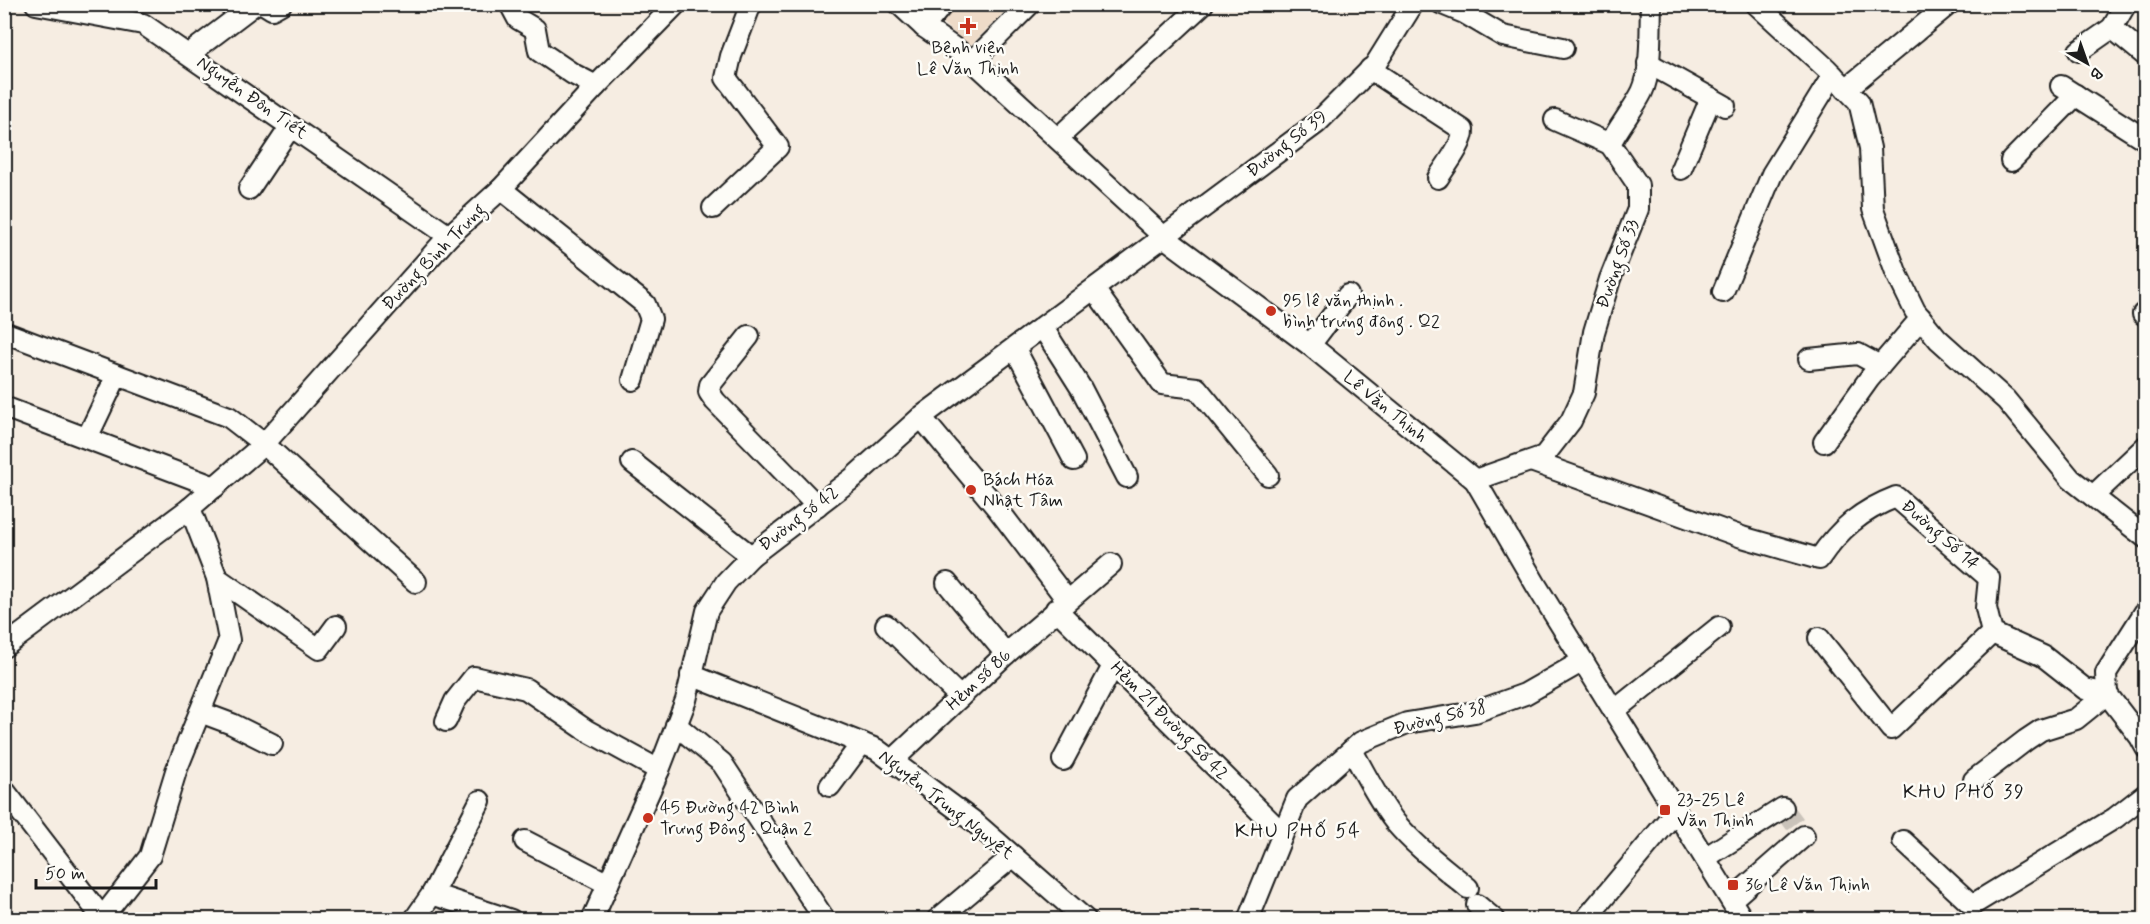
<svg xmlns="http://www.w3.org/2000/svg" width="2150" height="924" viewBox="0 0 2150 924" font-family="Mynerve,sans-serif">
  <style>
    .built { fill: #eedbc8 }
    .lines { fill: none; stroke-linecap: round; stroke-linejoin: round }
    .minor-tunnel { stroke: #cac3ba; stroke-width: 20; stroke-dasharray: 20 10; stroke-linecap: butt }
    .minor-casing { stroke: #1c1c1c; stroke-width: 24 }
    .minor { stroke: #fdfcf7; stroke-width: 20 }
    .poi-dot { fill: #c8321e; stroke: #fdfcf7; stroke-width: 2 }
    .labels { text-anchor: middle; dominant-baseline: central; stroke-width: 5; stroke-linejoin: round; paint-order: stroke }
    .poi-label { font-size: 18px; fill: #1c1c1c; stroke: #fdfcf7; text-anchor: start }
    .street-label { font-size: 18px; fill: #1c1c1c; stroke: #fdfcf7 }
    .neighbourhood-label { font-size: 20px; letter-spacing: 1.5px; fill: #1c1c1c; stroke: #fdfcf7 }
  </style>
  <rect width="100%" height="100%" fill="#f6ede2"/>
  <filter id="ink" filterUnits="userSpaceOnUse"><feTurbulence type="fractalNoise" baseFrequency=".0167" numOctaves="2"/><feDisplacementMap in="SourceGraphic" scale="12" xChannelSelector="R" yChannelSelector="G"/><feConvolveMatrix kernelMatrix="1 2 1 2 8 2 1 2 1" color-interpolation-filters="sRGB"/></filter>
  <g filter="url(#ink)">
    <polygon class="built" points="923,5 1011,5 969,47"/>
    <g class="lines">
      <polyline class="minor-tunnel" points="1783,808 1804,836"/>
      <g class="minor-casing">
        <g id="minor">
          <polyline points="36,4 143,24 449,236"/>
          <polyline points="264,4 272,9 281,4"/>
          <polyline points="510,4 518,19 535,29 539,51 573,74 596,86"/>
          <polyline points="899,4 924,27 973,61 1164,237 1310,345 1475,480 1536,585 1743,920"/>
          <polyline points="1442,4 1464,13 1503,36 1563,48"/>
          <polyline points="1756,4 1827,69 1859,102 1870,148 1873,209 1896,272 1915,311 1938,339 2006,400 2071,479 2146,538"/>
          <polyline points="2126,4 2112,28 2146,56"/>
          <polyline points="924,27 943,4"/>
          <polyline points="2079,51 2112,28"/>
          <polyline points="189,54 255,4"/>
          <polyline points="973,61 1030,4"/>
          <polyline points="1648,63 1725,106"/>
          <path d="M1370 69 1463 130C1464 143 1445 167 1438 178"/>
          <polyline points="2061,86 2146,140"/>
          <polyline points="1846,89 1949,4"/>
          <polyline points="1555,120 1610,144"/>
          <polyline points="1058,138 1203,4"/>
          <polyline points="2011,161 2076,95"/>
          <polyline points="1681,169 1711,98"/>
          <polyline points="249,189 291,126"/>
          <polyline points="501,189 645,304 651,319 633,380"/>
          <polyline points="713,208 778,147 726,78 731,56 751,4"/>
          <polyline points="1094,289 1162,384 1197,388 1268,475"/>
          <polyline points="1723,292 1772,174 1833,75"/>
          <polyline points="2143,314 2146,312"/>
          <polyline points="1043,328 1081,388 1127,477"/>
          <polyline points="6,333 229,417 264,444 416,582"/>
          <polyline points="749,336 710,385 709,392 715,401 817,506"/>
          <polyline points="1310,345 1348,295"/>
          <polyline points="1015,349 1074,460"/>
          <polyline points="1809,359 1858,354 1880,366"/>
          <polyline points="4,407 215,487"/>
          <polyline points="921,417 997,508 1067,600"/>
          <polyline points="87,438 117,375"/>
          <polyline points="1824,442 1869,379 1921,318"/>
          <path d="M1531 461 1742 537 1819 559C1839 529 1862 510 1896 497L1989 578 1986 608 1992 633 2043 656 2085 689 2107 694 2140 737 2146 748"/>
          <polyline points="632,462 751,556"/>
          <path d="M1475 480 1544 456 1571 421 1584 393 1594 332 1610 279 1638 209V185L1610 144C1619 126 1633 110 1642 92 1652 72 1650 28 1651 4"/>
          <polyline points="2093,496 2146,446"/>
          <polyline points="217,578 319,649 336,626"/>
          <polyline points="947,583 1006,654"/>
          <polyline points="1056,609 1282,833"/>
          <polyline points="886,625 960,697"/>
          <polyline points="1819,638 1891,729 1992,633"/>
          <polyline points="4,647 190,508 264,444 449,236 501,189 596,86 676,4"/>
          <polyline points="691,675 876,749 973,821 1086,920"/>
          <polyline points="2107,694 2106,673 2146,610"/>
          <polyline points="1614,711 1719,627"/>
          <polyline points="200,712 232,724 272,744"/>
          <polyline points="446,721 455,701 474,677 526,689 586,730 659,770"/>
          <polyline points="676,725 722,763 825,920"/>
          <path d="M1352 750C1365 774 1378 800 1395 822 1416 847 1443 867 1468 888"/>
          <polyline points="1063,760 1113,666"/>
          <polyline points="892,761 1006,654 1111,564"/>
          <polyline points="1974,780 2026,740 2041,730 2076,719 2107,694"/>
          <polyline points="830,786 862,743"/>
          <polyline points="4,790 104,920"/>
          <polyline points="525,841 608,884"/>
          <polyline points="1903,841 1972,905 2115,818 2146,794"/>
          <polyline points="1705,858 1783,808"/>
          <polyline points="432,894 480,801"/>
          <polyline points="1731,900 1804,836"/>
          <polyline points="1477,905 1495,920"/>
          <polyline points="102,918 150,856 176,771 229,640 217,578 190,508"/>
          <polyline points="414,920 432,894 511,920"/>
          <polyline points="592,920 659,770 686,700 707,611 726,582 751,556 853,478 921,417 1317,123 1375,65 1413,4"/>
          <polyline points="937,920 1013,856"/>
          <polyline points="1248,920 1297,799 1361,742 1407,723 1475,712 1525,694 1583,661"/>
          <polyline points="1585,920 1676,811"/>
        </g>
      </g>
      <use href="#minor" class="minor"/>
    </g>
  </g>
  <g class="poi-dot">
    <path d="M965 17h6v6h6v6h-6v6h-6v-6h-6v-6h6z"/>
    <circle cx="1271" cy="311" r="6"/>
    <circle cx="971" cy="490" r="6"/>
    <rect x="1659" y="804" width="12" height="12" rx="3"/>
    <circle cx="648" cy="818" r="6"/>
    <rect x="1727" y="879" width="12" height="12" rx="3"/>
  </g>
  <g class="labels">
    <g class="poi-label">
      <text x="968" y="48" text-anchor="middle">Bệnh viện<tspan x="968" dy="21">Lê Văn Thịnh</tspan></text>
      <text x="1283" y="301">95 lê văn thịnh .<tspan x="1283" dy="21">bình trưng đông . Q2</tspan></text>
      <text x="983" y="480">Bách Hóa<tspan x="983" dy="21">Nhật Tâm</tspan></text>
      <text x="1677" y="800">23-25 Lê<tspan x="1677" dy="21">Văn Thịnh</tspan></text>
      <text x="660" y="808">45 Đường 42 Bình<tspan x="660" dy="21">Trưng Đông . Quận 2</tspan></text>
      <text x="1745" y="885">36 Lê Văn Thịnh</text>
    </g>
    <g class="street-label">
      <text transform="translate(252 98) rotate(35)">Nguyễn Đôn Tiết</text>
      <text transform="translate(1287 144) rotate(-38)">Đường Số 39</text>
      <text transform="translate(434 257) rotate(-46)">Đường Bình Trưng</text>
      <text transform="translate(1618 264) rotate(-70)">Đường Số 33</text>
      <text transform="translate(1385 407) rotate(39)">Lê Văn Thịnh</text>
      <text transform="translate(799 519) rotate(-37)">Đường số 42</text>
      <text transform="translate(1940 535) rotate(41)">Đường Số 14</text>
      <text transform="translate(979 680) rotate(-43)">Hẻm số 86</text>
      <text transform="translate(1440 718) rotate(-14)">Đường Số 38</text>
      <text transform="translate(1169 721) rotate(45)">Hẻm 21 Đường Số 42</text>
      <text transform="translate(946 805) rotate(38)">Nguyễn Trung Nguyệt</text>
    </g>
    <g class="neighbourhood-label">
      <text x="1964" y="792">KHU PHỐ 39</text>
      <text x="1298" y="831">KHU PHỐ 54</text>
    </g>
  </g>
  <rect width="2150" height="924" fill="none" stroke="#fdfcf7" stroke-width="24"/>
  <rect x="12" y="12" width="2126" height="900" fill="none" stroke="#1c1c1c" stroke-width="2" filter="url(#ink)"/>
  <g transform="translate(2087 63) rotate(140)" stroke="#fdfcf7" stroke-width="4.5" paint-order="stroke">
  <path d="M0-4.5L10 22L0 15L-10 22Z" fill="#1c1c1c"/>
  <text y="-9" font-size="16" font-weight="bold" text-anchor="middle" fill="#1c1c1c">B</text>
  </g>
  <path d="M36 879v9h120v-9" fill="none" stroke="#1c1c1c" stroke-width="3"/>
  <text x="45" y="879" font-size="18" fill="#1c1c1c" stroke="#fdfcf7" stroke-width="4.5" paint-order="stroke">50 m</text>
</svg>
